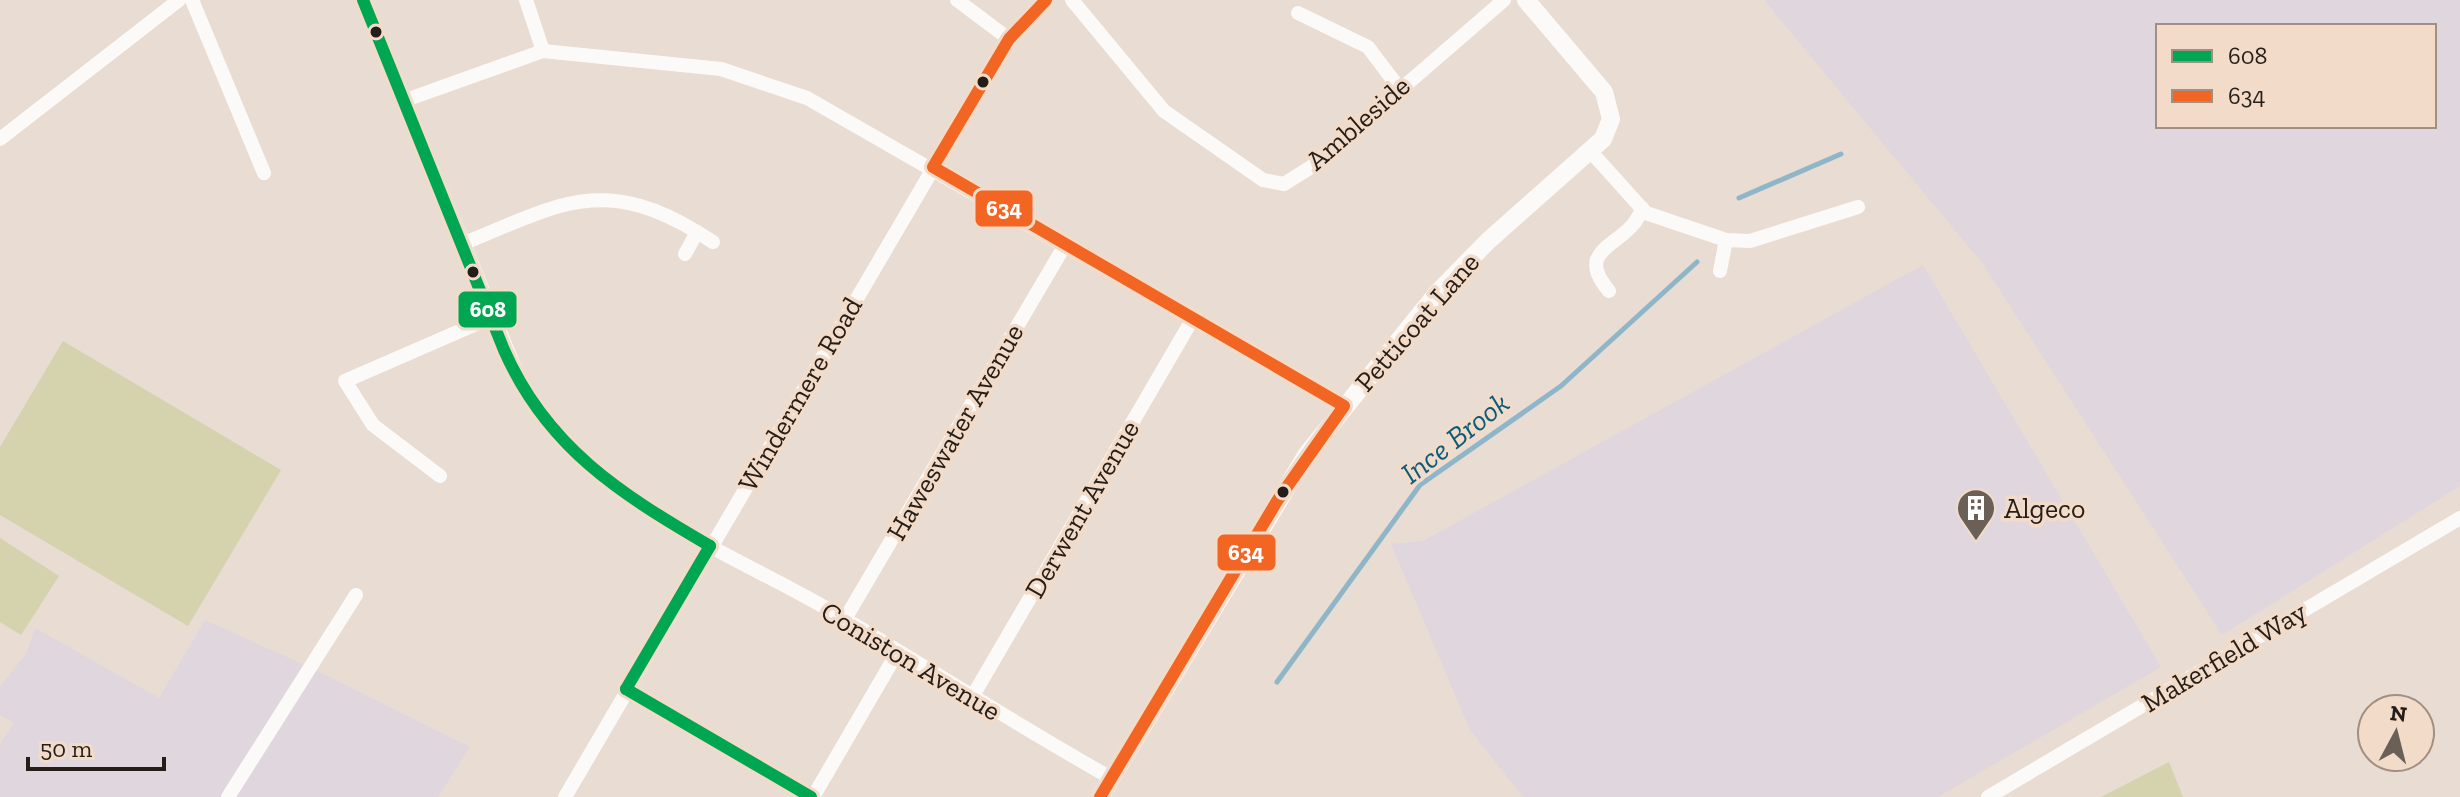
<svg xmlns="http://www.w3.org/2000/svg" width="2460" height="797" viewBox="0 0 2460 797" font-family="'Zilla Slab',serif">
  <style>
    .industrial { fill: #e0d6de; fill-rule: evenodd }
    .green { fill: #d5d2ae }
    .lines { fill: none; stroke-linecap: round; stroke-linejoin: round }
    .stream { stroke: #8eb6c8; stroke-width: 5 }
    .minor { stroke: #fcfaf8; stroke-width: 14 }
    .tertiary { stroke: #fcfaf8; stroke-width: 18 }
    .bus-1-casing { stroke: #f2dbc9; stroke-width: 18 }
    .bus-2-casing { stroke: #f2dbc9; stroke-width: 18 }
    .bus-1 { stroke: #00a651; stroke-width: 12 }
    .bus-2 { stroke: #f26522; stroke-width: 12 }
    .bus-dot { fill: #251d17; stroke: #f2dbc9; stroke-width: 3 }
    .labels { text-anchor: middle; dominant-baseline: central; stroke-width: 7; stroke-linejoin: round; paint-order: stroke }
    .street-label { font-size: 28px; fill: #251d17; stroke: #f2dbc9 }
    .poi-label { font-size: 28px; fill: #251d17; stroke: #f2dbc9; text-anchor: start }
    .water-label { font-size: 30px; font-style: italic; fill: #095c7a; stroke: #f2dbc9 }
    .line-badge { stroke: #f2dbc9; stroke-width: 3 }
    .badge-label { font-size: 22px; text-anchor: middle; font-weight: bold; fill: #fff }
  </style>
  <rect width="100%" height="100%" fill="#e9dcd2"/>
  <g class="industrial">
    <path d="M1764 0H2460V486L2222 635 1983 264ZM2158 26H2434V126H2158Z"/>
    <polygon points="1923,265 2161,667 1938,797 1523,797 1470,730 1391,544 1423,541"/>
    <polygon points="205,620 320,672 470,747 438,797 0,797 0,744 14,723 0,715 0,687 26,654 35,628 159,698"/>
  </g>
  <g class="green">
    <polygon points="63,341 281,470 188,626 0,515 0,447"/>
    <polygon points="0,538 59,576 21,635 0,622"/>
    <polygon points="2169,762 2183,797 2101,797"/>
  </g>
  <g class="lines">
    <g class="stream">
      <polyline points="1739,198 1841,154"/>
      <polyline points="1277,682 1420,485 1561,386 1697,262"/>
    </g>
    <g class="minor">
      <polyline points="192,0 264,173"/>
      <path d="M363 0 524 390C595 507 733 552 845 619 934 672 1021 727 1111 778"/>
      <polyline points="526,0 543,51"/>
      <polyline points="957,0 1009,39"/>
      <polyline points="1072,0 1164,111 1263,180 1284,184 1311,167 1504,0"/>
      <polyline points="1298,13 1368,47 1399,88"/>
      <polyline points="403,101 543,51 721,69 807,98 1344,406"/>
      <polyline points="0,139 179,0"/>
      <polyline points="1592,153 1646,213 1726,240 1750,241 1858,207"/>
      <path d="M462 244C556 206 601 174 697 232"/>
      <polyline points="685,254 697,232 713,242"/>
      <polyline points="1720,271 1726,240"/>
      <path d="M1609 291C1570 245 1631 247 1642 208"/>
      <polyline points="440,476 373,425 345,381 492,317"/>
      <polyline points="845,619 1065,245"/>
      <polyline points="626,689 811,797"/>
      <polyline points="971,699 1192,320"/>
      <polyline points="228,797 356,595"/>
      <polyline points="565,797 1009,39 1046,0"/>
      <polyline points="813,797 897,653"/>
      <polyline points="1988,797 2460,518"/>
    </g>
    <polyline class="tertiary" points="1100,797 1307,454 1438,292 1488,241 1603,139 1611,119 1604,92 1526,0"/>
    <g class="bus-1-casing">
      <g id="bus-1">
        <path d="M363 0 504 350C547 448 621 494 710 546"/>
        <polyline points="626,689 811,797"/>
        <polyline points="626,689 710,546"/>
      </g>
    </g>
    <g class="bus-2-casing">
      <polyline id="bus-2" points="1046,0 1009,39 933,167 1344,406 1277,501 1100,797"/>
    </g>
    <use href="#bus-1" class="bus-1"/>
    <use href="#bus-2" class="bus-2"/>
  </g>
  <defs>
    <g id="building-pin" transform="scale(2)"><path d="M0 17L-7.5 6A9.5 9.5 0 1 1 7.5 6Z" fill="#6a6058" stroke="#f2dbc9"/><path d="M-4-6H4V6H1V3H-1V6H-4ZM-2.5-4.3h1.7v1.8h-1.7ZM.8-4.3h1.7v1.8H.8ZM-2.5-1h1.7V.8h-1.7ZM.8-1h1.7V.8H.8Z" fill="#fff"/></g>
  </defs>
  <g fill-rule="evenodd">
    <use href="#building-pin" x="1976" y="508"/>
  </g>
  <g class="bus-dot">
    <circle cx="376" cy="32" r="7"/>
    <circle cx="983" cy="82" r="7"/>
    <circle cx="473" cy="272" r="7"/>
    <circle cx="1283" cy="492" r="7"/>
  </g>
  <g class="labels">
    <g class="street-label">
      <text transform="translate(1358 123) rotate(-41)">Ambleside</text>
      <text transform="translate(1417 322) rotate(-49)">Petticoat Lane</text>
      <text transform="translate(800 394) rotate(-60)">Windermere Road</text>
      <text transform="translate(955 432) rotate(-60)">Haweswater Avenue</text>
      <text transform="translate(1082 509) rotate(-60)">Derwent Avenue</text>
      <text transform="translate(2224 657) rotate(-31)">Makerfield Way</text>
      <text transform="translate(911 661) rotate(31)">Coniston Avenue</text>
    </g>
    <g class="poi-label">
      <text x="2004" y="508">Algeco</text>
    </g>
    <g class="water-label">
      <text transform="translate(1455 438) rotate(-38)">Ince Brook</text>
    </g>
  </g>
  <g class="line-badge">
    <rect x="974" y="189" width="60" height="39" rx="8" fill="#f26522"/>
    <rect x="457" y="290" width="61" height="39" rx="8" fill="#00a651"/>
    <rect x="1216" y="533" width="61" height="39" rx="8" fill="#f26522"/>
  </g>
  <g class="badge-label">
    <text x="1004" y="216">634</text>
    <text x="488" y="317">608</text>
    <text x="1246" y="560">634</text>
  </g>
  <rect x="2156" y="24" width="280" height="104" fill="#f2dbc9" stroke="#a08f82" stroke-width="2"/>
  <rect x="2172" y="50" width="40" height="12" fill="#00a651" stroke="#a08f82" stroke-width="2"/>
  <text x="2228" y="64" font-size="24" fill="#251d17">608</text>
  <rect x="2172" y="90" width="40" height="12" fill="#f26522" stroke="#a08f82" stroke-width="2"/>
  <text x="2228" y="104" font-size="24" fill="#251d17">634</text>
  <g transform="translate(2396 733) rotate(7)"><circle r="38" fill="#f2dbc9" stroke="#a08f82" stroke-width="2"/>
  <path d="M0-6L14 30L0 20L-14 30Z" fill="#6a6058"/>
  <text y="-12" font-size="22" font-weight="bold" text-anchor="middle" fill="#251d17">N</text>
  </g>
  <path d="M28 757v12h136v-12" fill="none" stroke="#251d17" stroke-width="4"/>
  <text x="40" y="757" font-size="24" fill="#251d17" stroke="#f2dbc9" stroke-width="6" paint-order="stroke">50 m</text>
</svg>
